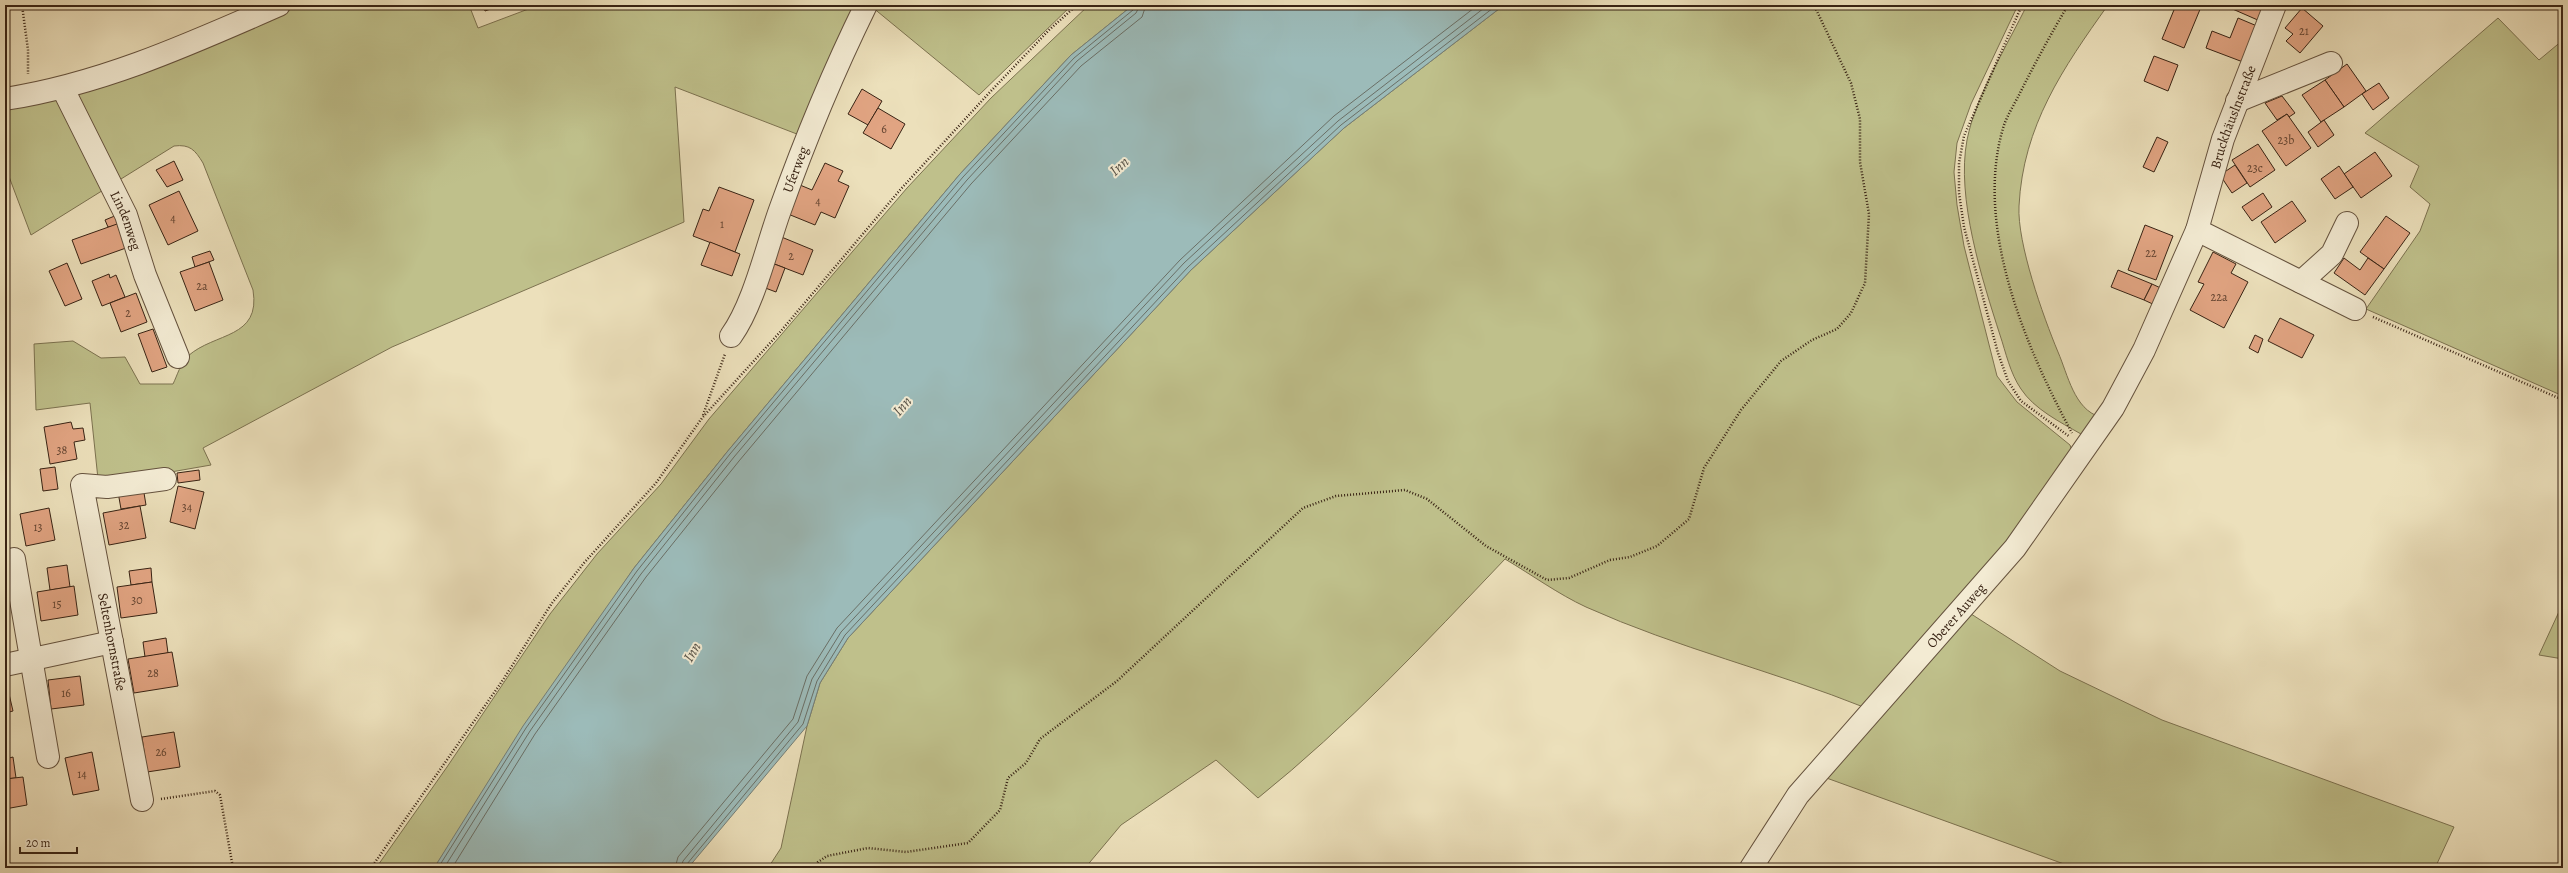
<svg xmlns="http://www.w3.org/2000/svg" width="2568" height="873" viewBox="0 0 2568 873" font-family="Alegreya,serif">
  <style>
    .green { fill: #bfc08b; stroke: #7c7250 }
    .water { fill: #9cbbb9; stroke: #747e77 }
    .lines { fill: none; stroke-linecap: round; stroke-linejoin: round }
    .shore { stroke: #6a6f66; stroke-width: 1 }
    .building { fill: #e1a482; stroke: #382314 }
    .minor-casing { stroke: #65523e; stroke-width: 24 }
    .path { stroke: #382314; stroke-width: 2.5; stroke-dasharray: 1 2; stroke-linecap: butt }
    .minor { stroke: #f3ebd3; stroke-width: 22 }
    .labels { text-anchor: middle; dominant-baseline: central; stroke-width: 4; stroke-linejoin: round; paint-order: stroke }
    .number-label { font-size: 12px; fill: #624330 }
    .street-label { font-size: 14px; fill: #382314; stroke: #f3ebd3 }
    .water-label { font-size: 15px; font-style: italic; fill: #565146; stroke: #f3ebd3 }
  </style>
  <rect width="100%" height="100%" fill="#ece0bb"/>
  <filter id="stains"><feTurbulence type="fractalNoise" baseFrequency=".005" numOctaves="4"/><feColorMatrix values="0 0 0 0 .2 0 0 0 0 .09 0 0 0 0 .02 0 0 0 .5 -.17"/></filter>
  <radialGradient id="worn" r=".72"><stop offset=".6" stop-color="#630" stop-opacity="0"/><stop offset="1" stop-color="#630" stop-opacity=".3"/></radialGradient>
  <g class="green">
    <path d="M298 5H469L478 28 539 5H862L802 136 675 87 684 222 392 347 203 448 211 465 125 480 98 479 90 403 36 410 34 344 73 341 101 358 125 357 140 384H173C177 376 181 362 188 356 215 332 261 339 253 290L203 163C195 150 190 144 174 146L31 235 5 166V107L190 53Z"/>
    <polygon points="873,5 1072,5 979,95 872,7"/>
    <polygon points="1089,5 1133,5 1071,55 960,174 727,452 634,568 434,868 376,868 447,767 550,614 597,554 661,484 709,419 907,188 991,98"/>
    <path d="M1504 5H2018L1971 104 1957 143 1954 172 1957 205 1964 246 1997 376 2017 402 2070 445 2072 451 2063 474 1866 708C1774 671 1677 648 1586 607 1558 594 1532 575 1505 559 1426 642 1348 726 1258 798L1216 760 1121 825 1085 868H768L781 848 807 726 820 683 848 638 1191 270 1344 128Z"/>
    <path d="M2027 5H2108C2063 68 2023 126 2019 206 2017 243 2043 316 2058 352 2068 375 2074 409 2100 417L2092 431 2081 434C2060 422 2034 409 2021 389 2010 373 2006 353 2000 335 1982 279 1956 198 1967 140 1976 95 2007 46 2027 5Z"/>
    <polygon points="2498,18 2539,60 2563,40 2563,396 2366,309 2420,231 2430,204 2410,187 2419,166 2365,133"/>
    <polygon points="2563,603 2563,659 2539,655"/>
    <polygon points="1968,612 2060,671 2162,720 2454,827 2435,868 2075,868 1821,776"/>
  </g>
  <polygon class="water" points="1133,5 1504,5 1344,128 1191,270 848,638 820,683 807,726 688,868 434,868 523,726 634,568 727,452 960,174 1071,55"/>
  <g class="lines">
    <g class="shore">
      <polyline points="438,868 526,728 637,571 730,454 963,177 1074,58 1133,10 1135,5"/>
      <polyline points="444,868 530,731 641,574 734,457 967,180 1077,61 1136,13 1140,5"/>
      <polyline points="452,868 535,734 646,577 739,461 971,184 1081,66 1142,17 1146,5"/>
      <polyline points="675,868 678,857 793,719 807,676 837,628 1180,260 1334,116 1478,5"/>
      <polyline points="681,868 683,861 798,722 812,679 841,632 1184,263 1338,121 1488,5"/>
      <polyline points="686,868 687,864 803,724 817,681 845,635 1188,267 1341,125 1497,5"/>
    </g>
  </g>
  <g class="building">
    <polygon points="483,5 499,5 499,6 485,11"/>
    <polygon points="2176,5 2201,7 2184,48 2162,39"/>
    <polygon points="2229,5 2267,5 2260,21 2228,7"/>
    <polygon points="2302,8 2323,26 2300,53 2286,41 2293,34 2285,28"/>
    <polygon points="2238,18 2257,26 2243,62 2206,48 2212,31 2230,38"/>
    <polygon points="2154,56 2178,65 2168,91 2144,81"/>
    <polygon points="2347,64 2366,91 2344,107 2325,80"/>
    <polygon points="2325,80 2344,107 2321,122 2302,95"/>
    <polygon points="2379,83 2389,98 2373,110 2362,94"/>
    <polygon points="862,89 882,101 868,125 848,114"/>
    <polygon points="2282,96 2295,113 2289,117 2287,114 2277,120 2265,103"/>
    <polygon points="878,108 905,124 891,149 863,133"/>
    <polygon points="2287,114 2311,148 2286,166 2262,131"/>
    <polygon points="2324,120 2334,135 2318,147 2308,132"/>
    <polygon points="2157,137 2168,142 2154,172 2143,167"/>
    <polygon points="2258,144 2275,170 2250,187 2232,160"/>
    <polygon points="2375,152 2392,176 2361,198 2344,174"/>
    <polygon points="174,161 183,180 167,187 156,170"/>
    <polygon points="825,163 843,171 838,181 849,186 835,218 821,212 815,225 788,214 800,185 812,190"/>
    <polygon points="2235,165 2247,183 2232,193 2220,175"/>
    <polygon points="2339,166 2353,187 2335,199 2321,179"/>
    <polygon points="719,187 754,200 735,252 693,236 703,209 709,211"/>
    <polygon points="179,191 198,231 168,245 149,205"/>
    <polygon points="2263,193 2272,207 2252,221 2242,207"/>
    <polygon points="2292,201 2306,221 2275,243 2261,222"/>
    <polygon points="117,215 120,225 108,227 105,220"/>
    <polygon points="2386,216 2410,233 2384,269 2360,252"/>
    <polygon points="117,224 126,248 81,264 72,240"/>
    <polygon points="2145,225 2173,236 2156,280 2128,270"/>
    <polygon points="779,236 813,250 803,275 769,262"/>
    <polygon points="710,242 740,254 732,276 701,265"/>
    <polygon points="210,251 214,260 195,267 192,257"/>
    <polygon points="2213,252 2236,264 2231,273 2248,282 2224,328 2190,310 2204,284 2198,282"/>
    <polygon points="2344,258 2360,270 2368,258 2384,269 2365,295 2334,273"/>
    <polygon points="209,262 223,300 195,311 180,272"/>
    <polygon points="769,262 785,268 776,292 760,286"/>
    <polygon points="67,263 82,299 65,306 49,271"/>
    <polygon points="2118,270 2152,284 2144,300 2111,287"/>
    <polygon points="109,274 110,278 116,275 125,297 102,306 92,281"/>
    <polygon points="2152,284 2165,290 2157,306 2144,300"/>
    <polygon points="136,293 147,322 121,332 110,303"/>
    <polygon points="2280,318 2314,335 2302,358 2268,341"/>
    <polygon points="153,329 167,367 152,372 138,334"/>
    <polygon points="2255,335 2263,339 2258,353 2249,348"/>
    <polygon points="71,422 73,429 83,428 85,440 74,442 77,459 50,464 44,427"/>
    <polygon points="55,467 58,489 43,491 40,469"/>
    <polygon points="199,470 200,480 178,483 177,473"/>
    <polygon points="178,486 204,492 195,529 170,522"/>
    <polygon points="143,487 146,505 121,509 118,492"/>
    <polygon points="140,506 146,538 109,545 103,513"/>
    <polygon points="49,508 55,540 26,546 20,514"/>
    <polygon points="67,565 70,587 50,590 47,568"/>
    <polygon points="151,568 152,582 131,585 129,571"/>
    <polygon points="152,582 157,613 121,618 117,587"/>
    <polygon points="74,586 78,615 41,621 37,592"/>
    <polygon points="166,638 168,653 145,657 143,642"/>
    <polygon points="172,652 178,686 134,693 128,659"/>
    <polygon points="80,676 84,705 51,709 48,680"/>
    <polygon points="6,681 13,711 5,713 5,682"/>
    <polygon points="174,732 180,767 147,772 142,737"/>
    <polygon points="92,752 99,790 73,795 65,758"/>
    <polygon points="13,757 16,778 5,779 5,759"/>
    <polygon points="23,777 27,805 5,809 5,779"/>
  </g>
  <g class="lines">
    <g class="minor-casing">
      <g id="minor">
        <path id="s1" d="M63 89 126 215 145 275 178 357"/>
        <path d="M5 99C102 84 190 44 279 5"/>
        <polyline points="2237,101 2331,63"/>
        <polyline points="2197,230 2355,309"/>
        <polyline points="2301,282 2332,254 2347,223"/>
        <path id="s2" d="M731 336C754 304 766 249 780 210 805 140 833 72 866 5"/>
        <polyline points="14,559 48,757"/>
        <polyline points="5,665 112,642"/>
        <polyline points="142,800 82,485 107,487 165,479"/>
        <path id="s3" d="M1751 868 1798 795 2015 548 2113 408 2144 350 2197 230 2223 139 2275 5"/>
      </g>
    </g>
    <g class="path">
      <polyline points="22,5 28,50 28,74"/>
      <polyline points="2022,5 1964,136 1959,163 1959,193 1964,227 1998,353 2008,381 2021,401 2070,437"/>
      <path d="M2068 5C2051 34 2035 63 2020 93 2015 103 2008 114 2004 125 1973 224 2025 346 2072 433"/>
      <polyline points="2373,317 2563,400"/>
      <polyline points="703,415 725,354"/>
      <polyline points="161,799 215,791 220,795 233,868"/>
      <polyline points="371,868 503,680 552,603 584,563 656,483 702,418 781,331 900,190 990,92 1049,30 1077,5"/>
      <polyline points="815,868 818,862 827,856 868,848 906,852 968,843 1000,810 1008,778 1026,763 1040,739 1117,681 1303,508 1336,496 1405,490 1427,499 1486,546 1547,580 1569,578 1610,560 1630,557 1657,546 1689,519 1704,468 1741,410 1781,361 1812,340 1837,329 1851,313 1865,283 1869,214 1860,162 1860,119 1851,83 1814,5"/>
    </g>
    <use href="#minor" class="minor"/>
  </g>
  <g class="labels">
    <g class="number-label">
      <text x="2304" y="31">21</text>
      <text x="884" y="129">6</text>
      <text x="2286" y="140">23b</text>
      <text x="2255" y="168">23c</text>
      <text x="818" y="201">4</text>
      <text x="173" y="218">4</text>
      <text x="722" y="224">1</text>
      <text x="2151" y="253">22</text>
      <text x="791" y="256">2</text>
      <text x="202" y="286">2a</text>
      <text x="2219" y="297">22a</text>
      <text x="128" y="313">2</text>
      <text x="62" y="450">38</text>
      <text x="187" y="507">34</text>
      <text x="124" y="525">32</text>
      <text x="38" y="527">13</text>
      <text x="137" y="600">30</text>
      <text x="57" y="604">15</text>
      <text x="153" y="673">28</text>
      <text x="66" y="693">16</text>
      <text x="161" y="752">26</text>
      <text x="82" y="774">14</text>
    </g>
    <g class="street-label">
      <text stroke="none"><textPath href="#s3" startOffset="902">Bruckhäuslnstraße</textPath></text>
      <text stroke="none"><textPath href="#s2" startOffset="179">Uferweg</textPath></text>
      <text stroke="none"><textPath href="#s1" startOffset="146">Lindenweg</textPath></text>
      <text stroke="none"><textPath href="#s3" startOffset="326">Oberer Auweg</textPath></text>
      <text transform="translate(112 642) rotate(79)">Seltenhornstraße</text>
    </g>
    <g class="water-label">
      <text transform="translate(1119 166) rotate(-42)">Inn</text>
      <text transform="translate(902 406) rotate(-49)">Inn</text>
      <text transform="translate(692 652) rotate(-59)">Inn</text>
    </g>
  </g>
  <rect width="2568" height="873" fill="none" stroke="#ece0bb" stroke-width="20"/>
  <rect x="6" y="6" width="2556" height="861" fill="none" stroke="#382314" stroke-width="2"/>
  <rect x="10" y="10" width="2548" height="853" fill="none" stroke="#382314"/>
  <path d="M20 847v6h57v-6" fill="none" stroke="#382314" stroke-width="2"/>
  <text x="26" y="847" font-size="12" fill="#382314" stroke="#f3ebd3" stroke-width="3" paint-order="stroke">20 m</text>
  <rect width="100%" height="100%" filter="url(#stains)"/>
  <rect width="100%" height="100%" fill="url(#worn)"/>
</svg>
